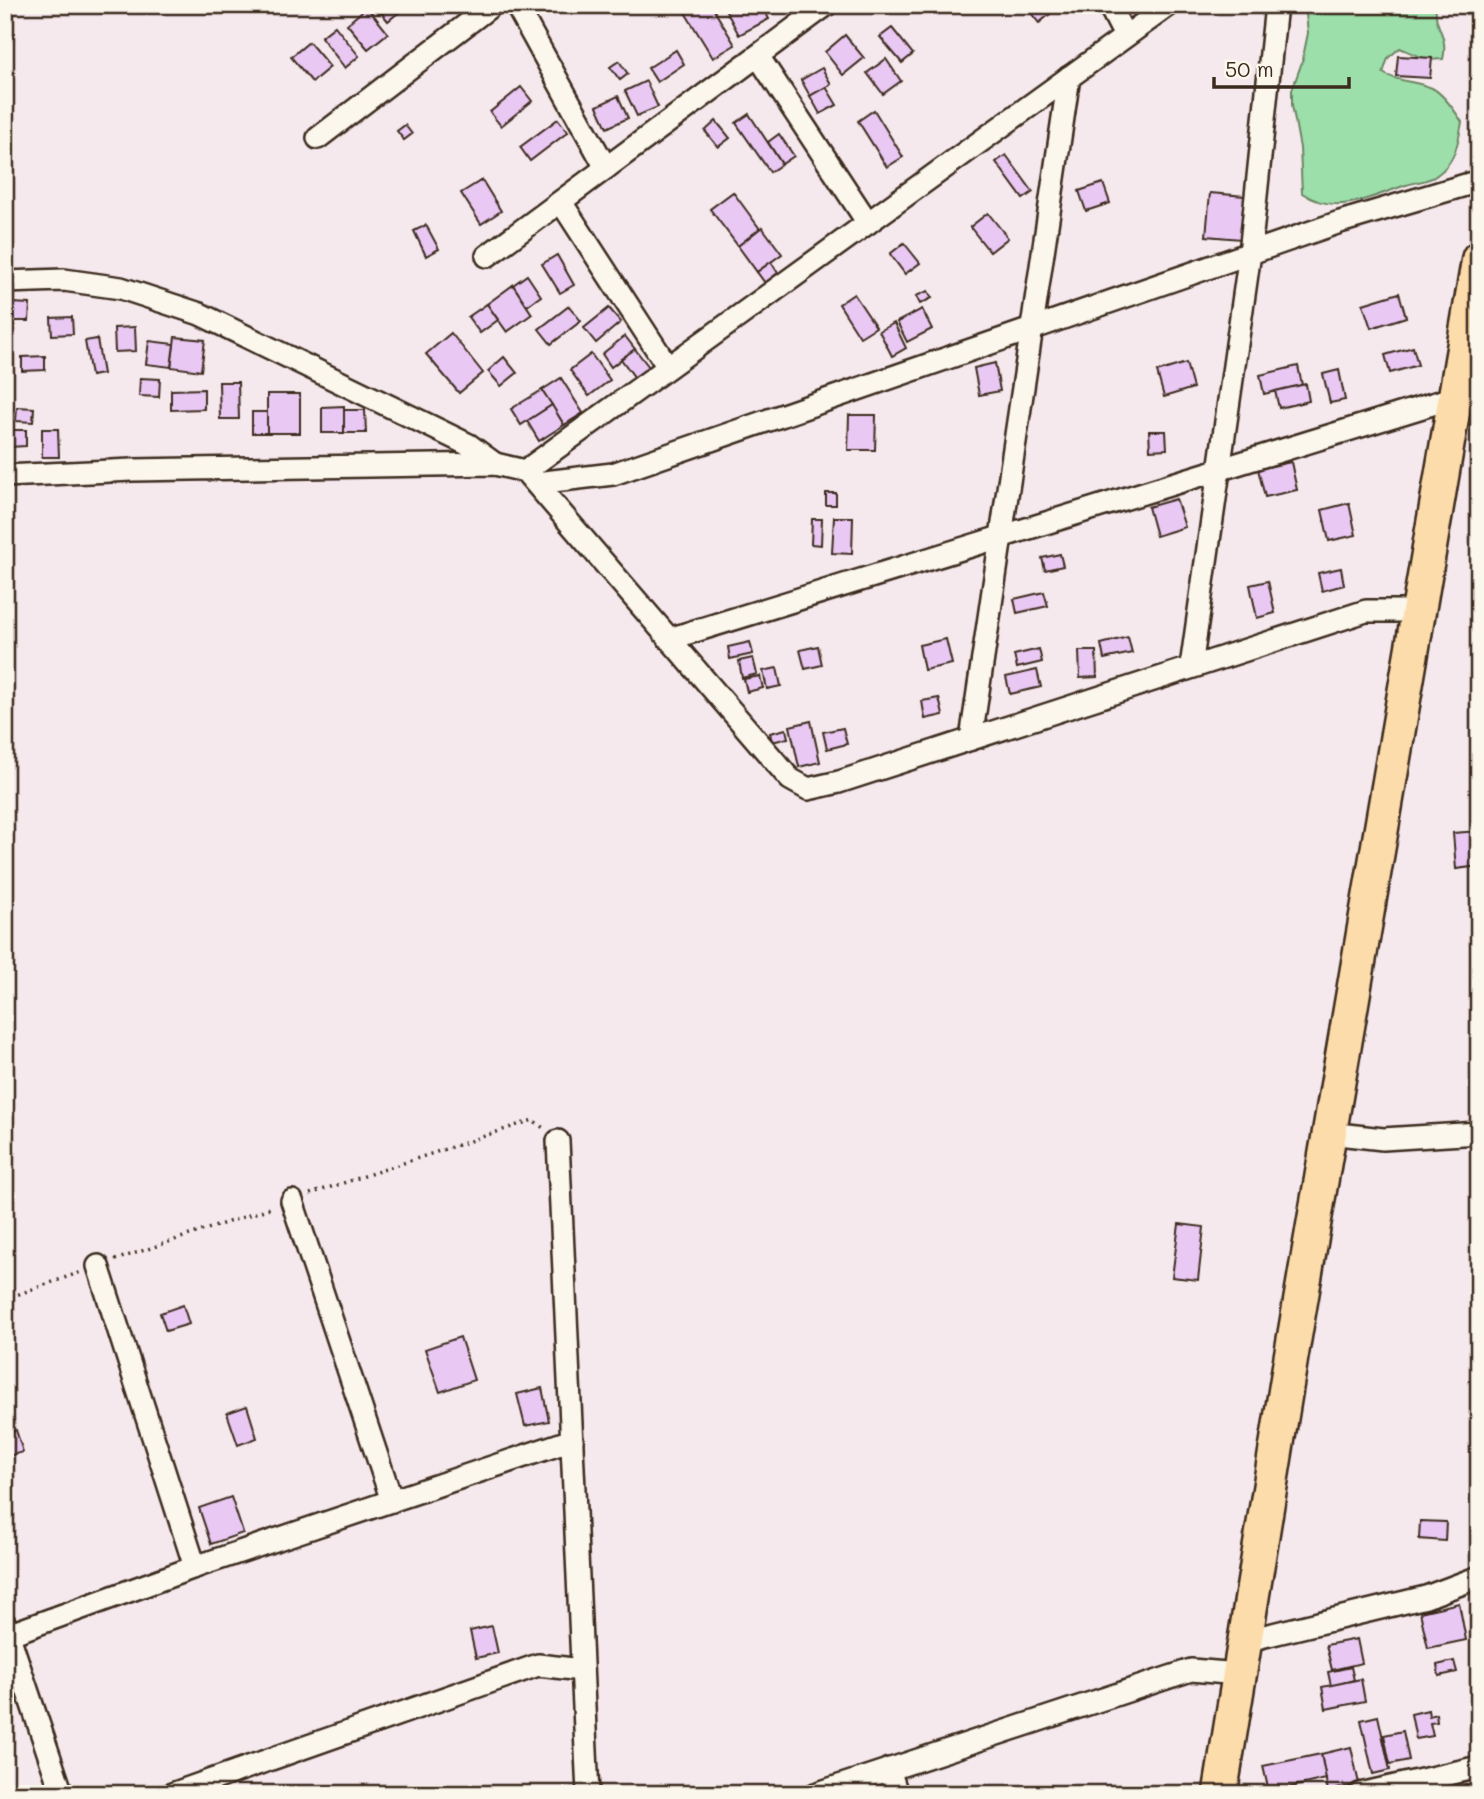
<svg xmlns="http://www.w3.org/2000/svg" width="1484" height="1799" viewBox="0 0 1484 1799" font-family="Mali,sans-serif">
  <style>
    .green { fill: #9cdfaa; stroke: #6c8464; stroke-width: 2 }
    .building { fill: #eac8f4; stroke: #3b2a1e; stroke-width: 2 }
    .lines { fill: none; stroke-linecap: round; stroke-linejoin: round }
    .minor-casing { stroke: #3b2a1e; stroke-width: 26 }
    .primary-casing { stroke: #3b2a1e; stroke-width: 38 }
    .path { stroke: #3b2a1e; stroke-width: 3.5; stroke-dasharray: 2 5; stroke-linecap: butt }
    .minor { stroke: #fbf7ec; stroke-width: 21 }
    .primary { stroke: #fddcac; stroke-width: 33 }
  </style>
  <rect width="100%" height="100%" fill="#f6e9ee"/>
  <filter id="ink" filterUnits="userSpaceOnUse"><feTurbulence type="fractalNoise" baseFrequency=".0143" numOctaves="2"/><feDisplacementMap in="SourceGraphic" scale="14" xChannelSelector="R" yChannelSelector="G"/><feConvolveMatrix kernelMatrix="1 2 1 2 8 2 1 2 1" color-interpolation-filters="sRGB"/></filter>
  <g filter="url(#ink)">
    <path class="green" d="M1305 5H1436C1433 28 1449 34 1443 59L1428 60 1400 48 1388 58 1383 73C1399 83 1415 80 1432 88 1444 94 1455 111 1462 122 1458 143 1456 161 1437 175 1430 181 1416 182 1406 185 1370 197 1337 217 1302 193L1300 148 1292 105V90L1302 62 1308 33Z"/>
    <g class="building">
      <polygon points="375,5 408,5 388,21"/>
      <polygon points="419,5 435,5 425,13"/>
      <polygon points="711,5 735,45 713,58 681,6"/>
      <polygon points="723,5 762,5 769,19 739,35"/>
      <polygon points="1031,5 1061,5 1039,23 1027,8"/>
      <polygon points="367,7 388,33 368,49 347,24"/>
      <polygon points="335,26 359,56 345,68 321,37"/>
      <polygon points="892,28 913,54 902,63 880,37"/>
      <polygon points="845,35 864,58 843,75 825,52"/>
      <polygon points="309,42 330,67 312,82 291,57"/>
      <polygon points="676,50 684,64 657,82 648,68"/>
      <polygon points="1398,56 1432,58 1430,78 1396,76"/>
      <polygon points="886,59 901,81 883,94 867,73"/>
      <polygon points="619,61 628,74 620,80 610,67"/>
      <polygon points="822,68 831,84 810,96 801,80"/>
      <polygon points="646,81 658,107 637,116 625,91"/>
      <polygon points="521,87 532,101 501,126 490,112"/>
      <polygon points="826,87 837,105 820,114 810,96"/>
      <polygon points="618,96 628,118 607,128 597,106"/>
      <polygon points="874,110 903,157 887,167 858,121"/>
      <polygon points="749,114 782,164 770,172 736,123"/>
      <polygon points="558,119 568,132 530,161 520,147"/>
      <polygon points="716,121 730,138 718,147 705,131"/>
      <polygon points="405,125 412,134 404,140 397,131"/>
      <polygon points="779,134 794,156 782,164 768,142"/>
      <polygon points="1006,155 1033,192 1023,199 996,162"/>
      <polygon points="482,180 501,211 481,224 461,193"/>
      <polygon points="1103,183 1110,203 1086,211 1079,191"/>
      <polygon points="733,192 760,229 738,246 710,209"/>
      <polygon points="1210,193 1245,196 1241,239 1206,236"/>
      <polygon points="988,213 1008,238 990,252 970,227"/>
      <polygon points="426,225 439,249 426,256 414,231"/>
      <polygon points="762,227 782,254 757,272 738,246"/>
      <polygon points="904,243 920,263 905,274 890,254"/>
      <polygon points="557,255 574,285 560,293 542,264"/>
      <polygon points="771,262 778,273 765,283 757,272"/>
      <polygon points="527,275 541,296 527,306 513,285"/>
      <polygon points="513,285 532,314 507,332 487,304"/>
      <polygon points="928,291 932,298 920,304 916,296"/>
      <polygon points="1399,293 1406,317 1371,328 1363,304"/>
      <polygon points="854,294 876,327 860,337 839,304"/>
      <polygon points="12,303 30,304 29,321 11,321"/>
      <polygon points="487,304 498,320 480,333 468,317"/>
      <polygon points="569,306 581,321 551,344 539,329"/>
      <polygon points="609,308 621,322 596,343 584,328"/>
      <polygon points="922,309 932,329 907,342 897,322"/>
      <polygon points="72,317 73,334 52,335 51,318"/>
      <polygon points="894,323 906,348 892,356 879,331"/>
      <polygon points="135,327 136,351 115,352 114,328"/>
      <polygon points="451,333 483,373 459,393 426,354"/>
      <polygon points="625,336 635,349 611,367 602,354"/>
      <polygon points="175,337 205,340 201,371 171,367"/>
      <polygon points="97,339 103,374 91,376 85,341"/>
      <polygon points="149,341 174,344 171,367 146,364"/>
      <polygon points="1413,347 1418,365 1390,373 1385,355"/>
      <polygon points="635,349 649,367 635,378 621,359"/>
      <polygon points="591,354 610,380 589,396 570,370"/>
      <polygon points="45,356 45,370 22,371 22,357"/>
      <polygon points="504,357 517,373 501,386 488,371"/>
      <polygon points="995,363 1000,391 979,395 974,368"/>
      <polygon points="1186,363 1193,388 1164,397 1157,372"/>
      <polygon points="1298,366 1302,385 1264,394 1260,375"/>
      <polygon points="1339,370 1345,400 1330,403 1323,374"/>
      <polygon points="140,378 160,379 159,397 139,396"/>
      <polygon points="561,378 583,413 564,425 542,390"/>
      <polygon points="219,382 238,382 239,419 220,419"/>
      <polygon points="1306,384 1309,401 1279,408 1275,391"/>
      <polygon points="204,389 204,409 171,410 171,390"/>
      <polygon points="542,390 552,405 521,425 511,409"/>
      <rect x="267" y="394" width="33" height="39"/>
      <polygon points="552,405 564,425 539,441 527,421"/>
      <polygon points="344,406 344,433 322,433 322,407"/>
      <polygon points="17,407 34,408 33,422 16,421"/>
      <polygon points="344,410 365,410 366,433 344,433"/>
      <rect x="252" y="412" width="15" height="21"/>
      <polygon points="849,415 876,415 875,450 848,450"/>
      <polygon points="42,429 58,429 59,457 42,457"/>
      <polygon points="9,430 26,430 26,446 9,447"/>
      <polygon points="1149,431 1166,431 1167,449 1150,450"/>
      <polygon points="1291,462 1297,490 1265,497 1258,469"/>
      <rect x="826" y="493" width="10" height="12"/>
      <polygon points="1176,499 1185,527 1156,536 1148,507"/>
      <polygon points="1349,503 1356,535 1329,541 1322,510"/>
      <polygon points="834,517 853,517 852,554 832,553"/>
      <polygon points="812,519 822,519 821,545 811,544"/>
      <polygon points="1060,554 1063,566 1045,570 1042,558"/>
      <polygon points="1341,568 1344,585 1322,591 1318,573"/>
      <polygon points="1268,581 1275,613 1257,618 1250,585"/>
      <polygon points="1044,592 1048,606 1017,613 1014,599"/>
      <polygon points="1128,637 1132,653 1104,659 1101,644"/>
      <polygon points="946,639 952,664 924,670 919,645"/>
      <polygon points="750,642 753,654 730,659 728,647"/>
      <polygon points="818,646 822,665 805,669 800,650"/>
      <polygon points="1039,649 1042,662 1017,668 1014,655"/>
      <polygon points="1079,651 1096,651 1097,677 1080,678"/>
      <polygon points="753,658 757,674 742,678 739,661"/>
      <polygon points="777,668 781,686 767,689 763,671"/>
      <polygon points="1037,670 1041,687 1010,694 1006,677"/>
      <polygon points="760,676 763,688 747,692 744,679"/>
      <polygon points="939,698 943,715 925,719 922,701"/>
      <polygon points="811,721 820,762 799,767 790,726"/>
      <polygon points="843,728 847,744 827,749 823,732"/>
      <polygon points="786,729 788,738 772,742 770,733"/>
      <polygon points="1479,831 1479,866 1456,869 1453,833"/>
      <polygon points="1179,1224 1204,1227 1198,1280 1172,1277"/>
      <polygon points="183,1305 189,1324 166,1331 160,1313"/>
      <polygon points="460,1337 474,1380 440,1392 425,1349"/>
      <polygon points="542,1388 549,1421 525,1426 517,1394"/>
      <polygon points="247,1406 257,1438 238,1445 227,1413"/>
      <polygon points="16,1430 23,1452 5,1457 5,1434"/>
      <polygon points="231,1497 243,1533 211,1544 199,1508"/>
      <polygon points="1420,1521 1446,1522 1445,1541 1419,1539"/>
      <polygon points="1459,1603 1466,1640 1428,1648 1420,1612"/>
      <polygon points="492,1626 498,1653 476,1658 470,1631"/>
      <polygon points="1357,1639 1362,1663 1332,1670 1326,1645"/>
      <polygon points="1454,1661 1457,1672 1439,1676 1437,1665"/>
      <polygon points="1351,1667 1354,1680 1331,1686 1328,1672"/>
      <polygon points="1361,1679 1365,1701 1326,1709 1322,1687"/>
      <polygon points="1428,1710 1429,1716 1436,1714 1437,1722 1430,1723 1433,1736 1416,1739 1411,1714"/>
      <polygon points="1378,1716 1390,1770 1373,1774 1361,1720"/>
      <polygon points="1403,1731 1409,1760 1390,1764 1384,1735"/>
      <polygon points="1351,1747 1359,1784 1328,1791 1321,1754"/>
      <polygon points="1321,1754 1326,1779 1269,1792 1263,1766"/>
    </g>
    <g class="lines">
      <g class="minor-casing">
        <g id="minor">
          <polyline points="516,5 606,168"/>
          <polyline points="1109,5 1125,36"/>
          <polyline points="758,56 868,223"/>
          <polyline points="318,138 492,5"/>
          <polyline points="561,202 668,367"/>
          <polyline points="487,256 826,5"/>
          <polyline points="5,282 64,280 121,288 200,314 469,445 495,464"/>
          <polyline points="525,471 1169,5"/>
          <polyline points="5,476 132,470 495,464 525,471 790,779 808,789 839,782 1366,611 1418,611"/>
          <polyline points="536,483 613,474 1340,222 1479,181"/>
          <polyline points="669,639 1455,397"/>
          <polyline points="1191,667 1250,253 1276,5"/>
          <polyline points="971,739 1069,77"/>
          <polyline points="1329,1133 1383,1139 1479,1133"/>
          <polyline points="558,1141 588,1794"/>
          <polyline points="292,1201 392,1501"/>
          <polyline points="98,1266 195,1567"/>
          <polyline points="5,1624 62,1794"/>
          <polyline points="5,1636 195,1567 572,1440"/>
          <polyline points="1244,1641 1426,1597 1479,1577"/>
          <polyline points="889,1769 897,1794"/>
          <polyline points="172,1794 538,1665 582,1670"/>
          <polyline points="815,1794 1191,1670 1239,1674"/>
          <polyline points="1360,1794 1479,1767"/>
        </g>
      </g>
      <g class="primary-casing">
        <polyline id="primary" points="1220,1794 1291,1357 1479,258"/>
      </g>
      <g class="path">
        <polyline points="310,1194 533,1120 546,1130"/>
        <polyline points="115,1260 273,1207"/>
        <polyline points="5,1299 81,1272"/>
      </g>
      <use href="#minor" class="minor"/>
      <use href="#primary" class="primary"/>
    </g>
  </g>
  <rect width="1484" height="1799" fill="none" stroke="#fbf7ec" stroke-width="28"/>
  <rect x="14" y="14" width="1456" height="1771" fill="none" stroke="#3b2a1e" stroke-width="2.5" filter="url(#ink)"/>
  <path d="M1214 77v10h135v-10" fill="none" stroke="#3b2a1e" stroke-width="3.5"/>
  <text x="1225" y="77" font-size="21" fill="#3b2a1e" stroke="#fbf7ec" stroke-width="5" paint-order="stroke">50 m</text>
</svg>
